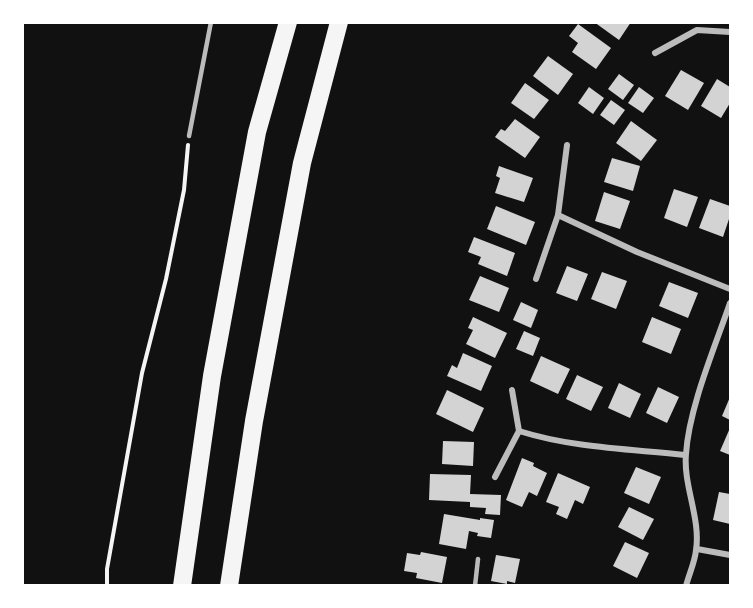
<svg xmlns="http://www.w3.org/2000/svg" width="753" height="608" viewBox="0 0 753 608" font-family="'Fira Sans Condensed',sans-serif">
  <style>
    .building { fill: #d3d3d3 }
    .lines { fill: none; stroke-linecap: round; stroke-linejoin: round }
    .path { stroke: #f5f5f5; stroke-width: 4 }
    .service { stroke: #bcbcbc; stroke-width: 4.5 }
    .minor { stroke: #bcbcbc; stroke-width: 6 }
    .motorway { stroke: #f5f5f5; stroke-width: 18 }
  </style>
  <rect width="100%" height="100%" fill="#111"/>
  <g class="building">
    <polygon points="594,22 631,22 619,40"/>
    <polygon points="578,24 611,48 596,69 572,52 578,43 569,36"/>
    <polygon points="548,56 573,74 558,95 533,76"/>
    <polygon points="681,70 704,83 688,110 665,96"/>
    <polygon points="619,74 634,85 623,100 608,89"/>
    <polygon points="717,79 730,87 730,103 721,118 701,106"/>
    <polygon points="525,83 549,100 534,119 511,103"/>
    <polygon points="589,87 604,98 593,114 578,103"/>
    <polygon points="639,87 654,98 643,113 628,103"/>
    <polygon points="611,100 625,110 614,125 600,115"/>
    <polygon points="515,119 540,137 525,158 495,137 501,129 505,131"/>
    <polygon points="631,121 657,140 641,161 616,143"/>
    <polygon points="612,158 640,166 633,191 604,182"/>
    <polygon points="499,166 533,178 524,202 495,193 500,178 496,176"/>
    <polygon points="674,189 698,197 687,227 664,218"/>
    <polygon points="604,192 630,201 620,229 595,221"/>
    <polygon points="710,199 730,206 730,216 723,237 699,228"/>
    <polygon points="496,206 535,222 526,245 487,229"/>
    <polygon points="474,237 515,253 507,276 478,264 481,257 468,252"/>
    <polygon points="567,266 588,274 577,301 556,293"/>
    <polygon points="602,272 627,281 616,309 591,299"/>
    <polygon points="480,276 509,288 499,312 469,300"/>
    <polygon points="669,282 698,293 688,318 659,306"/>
    <polygon points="521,302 538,310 531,328 513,320"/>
    <polygon points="473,317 507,333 495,358 466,344 473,330 468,328"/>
    <polygon points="652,317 681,329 671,354 642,342"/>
    <polygon points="524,331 540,338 533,356 516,349"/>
    <polygon points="463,353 492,366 481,391 447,376 452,365 457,368"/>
    <polygon points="541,356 570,369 558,394 530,381"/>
    <polygon points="577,375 603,387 591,411 566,399"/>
    <polygon points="619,383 641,394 630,418 608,408"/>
    <polygon points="658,387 679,397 667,423 646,413"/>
    <polygon points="447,390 484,408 473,432 436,414"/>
    <polygon points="730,397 730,420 722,416"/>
    <polygon points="730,428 730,455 720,451"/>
    <polygon points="443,441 474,442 473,466 442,464"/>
    <polygon points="522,458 534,463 533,466 547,473 537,496 529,492 522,507 506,500"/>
    <polygon points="636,467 661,477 649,504 624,493"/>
    <polygon points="558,473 590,487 583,504 575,500 567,519 556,514 559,507 546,502"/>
    <polygon points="430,474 471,475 470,494 501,495 500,515 485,514 486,508 470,507 470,502 429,500"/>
    <polygon points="719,492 730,494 730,524 713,520"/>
    <polygon points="629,507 654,519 643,540 618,527"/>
    <polygon points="444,514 480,520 480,518 494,520 491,538 477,536 478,533 469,531 466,549 439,544"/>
    <polygon points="625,542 649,553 637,578 613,566"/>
    <polygon points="421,552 447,557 442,583 416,578 417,573 404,571 407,553 420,555"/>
    <polygon points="496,555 520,559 515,583 507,581 507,584 491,581"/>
  </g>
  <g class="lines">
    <polyline class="path" points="107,586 107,569 142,373 166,279 184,190 188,145"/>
    <g class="service">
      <polyline points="189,136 211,22"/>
      <polyline points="475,586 478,559"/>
    </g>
    <g class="minor">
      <polyline points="655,53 697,30 730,32"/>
      <polyline points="567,145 558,215 637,252 730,289"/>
      <polyline points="536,279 558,215"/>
      <path d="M519 431C573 448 630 449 685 455"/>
      <polyline points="495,477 519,431 512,390"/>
      <polyline points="697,549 730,555"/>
      <path d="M686 586C689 574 695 562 696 550 701 519 683 485 686 454 689 407 715 347 730 303"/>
    </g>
    <g class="motorway">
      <polyline points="182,586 212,376 257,132 288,22"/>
      <polyline points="229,586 254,421 302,163 339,22"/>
    </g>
  </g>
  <rect width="753" height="608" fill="none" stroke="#ffffff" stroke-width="48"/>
</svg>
